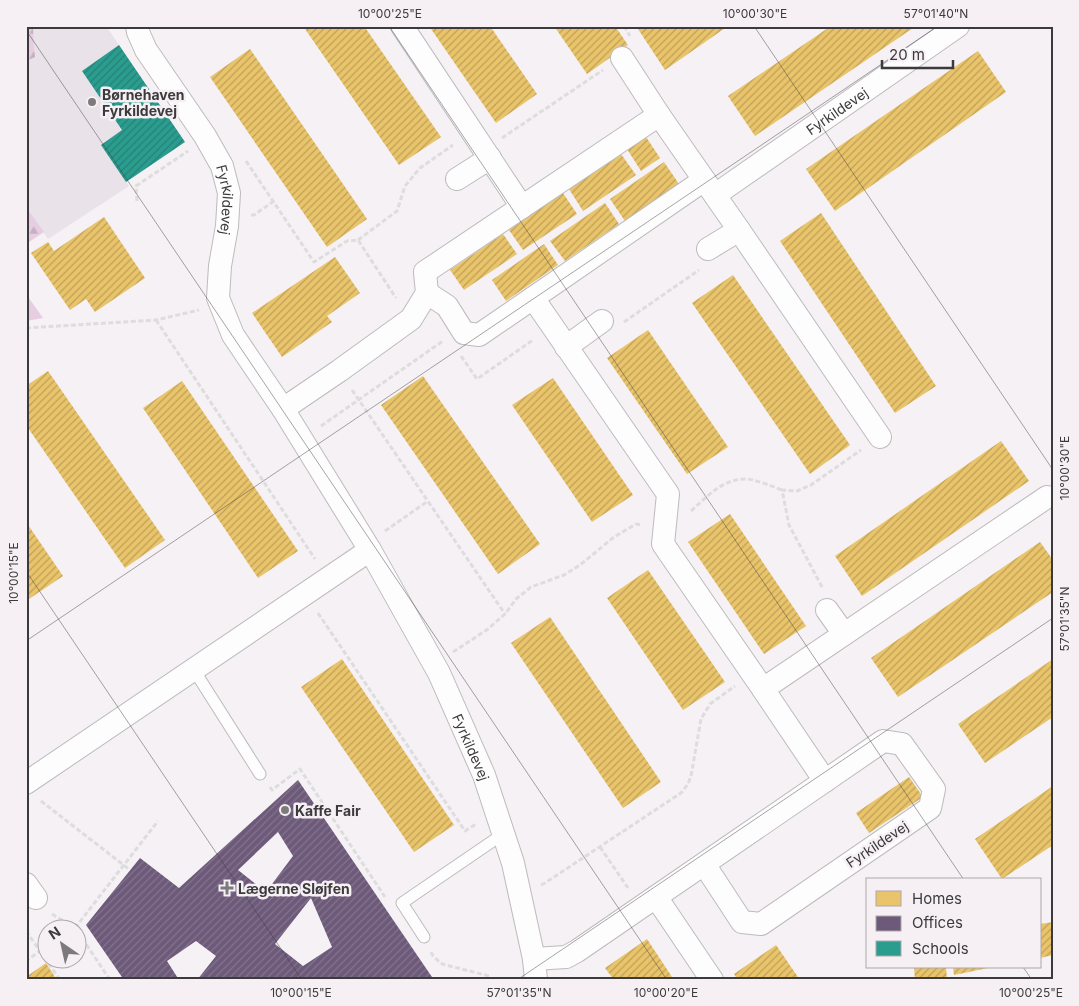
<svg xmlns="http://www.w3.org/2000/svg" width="1079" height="1006" viewBox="0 0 1079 1006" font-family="Inter,sans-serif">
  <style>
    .built { fill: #eae2e9 }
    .grass { fill: #e6cde2 }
    .forest { fill: url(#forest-firs) }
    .homes { fill: url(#homes-hatch) }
    .offices { fill: url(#offices-hatch); fill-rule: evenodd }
    .schools { fill: url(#schools-hatch) }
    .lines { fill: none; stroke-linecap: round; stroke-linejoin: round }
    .lane-casing { stroke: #bdbbbc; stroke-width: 13 }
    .street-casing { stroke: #bdbbbc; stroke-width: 24 }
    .path { stroke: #deddde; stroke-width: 3; stroke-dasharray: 5 2.5; stroke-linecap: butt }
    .lane { stroke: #fefdfd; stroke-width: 11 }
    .street { stroke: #fefdfd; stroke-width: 22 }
    .ticks { fill: none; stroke: #3c3a3b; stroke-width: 1; stroke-opacity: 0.45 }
    .poi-dot { fill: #7d7a7c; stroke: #f6f0f5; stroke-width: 2 }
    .labels { text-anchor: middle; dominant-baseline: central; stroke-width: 5; stroke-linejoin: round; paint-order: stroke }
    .poi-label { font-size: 14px; font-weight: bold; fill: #3c3a3b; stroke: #f6f0f5; text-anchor: start }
    .street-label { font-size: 14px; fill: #3c3a3b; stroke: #f6f0f5 }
    .neatline { fill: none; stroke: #3c3a3b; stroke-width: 2 }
    .ticks-label { font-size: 12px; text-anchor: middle; fill: #3c3a3b }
  </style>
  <defs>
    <pattern id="forest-firs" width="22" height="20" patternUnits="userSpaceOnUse" patternTransform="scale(1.25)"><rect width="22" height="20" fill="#e6cde2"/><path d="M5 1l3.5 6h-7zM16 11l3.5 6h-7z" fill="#c6b1c3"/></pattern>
    <pattern id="homes-hatch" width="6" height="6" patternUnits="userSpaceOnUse" patternTransform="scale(1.25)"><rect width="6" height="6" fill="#e9c46a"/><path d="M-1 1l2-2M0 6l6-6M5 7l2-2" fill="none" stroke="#bea058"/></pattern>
    <pattern id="offices-hatch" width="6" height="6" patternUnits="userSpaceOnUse" patternTransform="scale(1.25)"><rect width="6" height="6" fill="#6d597a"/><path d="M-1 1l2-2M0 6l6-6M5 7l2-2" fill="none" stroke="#83748c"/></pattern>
    <pattern id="schools-hatch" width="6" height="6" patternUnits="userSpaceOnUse" patternTransform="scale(1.25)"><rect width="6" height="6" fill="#2a9d8f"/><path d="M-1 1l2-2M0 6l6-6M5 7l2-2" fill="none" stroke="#258176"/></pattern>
  </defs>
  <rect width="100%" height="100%" fill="#f5f1f4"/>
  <polygon class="built" points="33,26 106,26 185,142 126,182 129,186 48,239 26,207 26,62 35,57"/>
  <polygon class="grass" points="26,294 43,318 26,321"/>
  <g class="forest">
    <polygon points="26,26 33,26 35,57 26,62"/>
    <polygon points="26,207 44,232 26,244"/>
  </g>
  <g class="homes">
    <polygon points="303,26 364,26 441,137 399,165"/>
    <polygon points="429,26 490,26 537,94 496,123"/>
    <polygon points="554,26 615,26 628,45 587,74"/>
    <polygon points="642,26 728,26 665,70 638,29"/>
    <polygon points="831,26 916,26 755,136 728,96"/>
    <polygon points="250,49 367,219 327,247 210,77"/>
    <polygon points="978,51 1006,92 835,211 806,169"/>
    <polygon points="646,137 660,158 641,171 627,149"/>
    <polygon points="621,154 636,175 583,211 569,189"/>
    <polygon points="664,162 679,184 625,221 610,199"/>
    <polygon points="563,193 577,214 523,250 509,230"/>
    <polygon points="605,203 619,224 565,261 550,241"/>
    <polygon points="821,213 936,386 895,413 780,241"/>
    <polygon points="104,217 145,278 95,312 86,299 70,310 31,253 48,242 54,251"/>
    <polygon points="503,234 517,254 464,290 450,270"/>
    <polygon points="544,244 558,265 506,301 492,280"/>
    <polygon points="335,257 360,293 327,316 332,322 282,357 252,313"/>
    <polygon points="733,275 850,445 810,474 692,303"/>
    <polygon points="648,330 728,447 687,474 607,358"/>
    <polygon points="48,371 165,540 125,568 26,425 26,386"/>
    <polygon points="423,376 540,544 498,574 381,405"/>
    <polygon points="553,378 633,495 592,522 512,405"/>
    <polygon points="182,381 298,551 258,578 143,408"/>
    <polygon points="1001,441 1029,481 862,596 835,556"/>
    <polygon points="730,514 806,626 764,654 688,542"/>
    <polygon points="26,522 63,576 26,601"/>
    <polygon points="1040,542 1053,560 1053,592 898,697 871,658"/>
    <polygon points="648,570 725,682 683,710 607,598"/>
    <polygon points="550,617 661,782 623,808 511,643"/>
    <polygon points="342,659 454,825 414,852 301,687"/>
    <polygon points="1053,659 1053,717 985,763 958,724"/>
    <polygon points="909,777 923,797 869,833 856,813"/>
    <polygon points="1053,786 1053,845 1002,879 975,839"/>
    <polygon points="1053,922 1053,955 1040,958 1040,924"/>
    <polygon points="647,939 674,980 614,980 605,968"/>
    <polygon points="776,945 800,980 738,980 734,974"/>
    <polygon points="46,963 57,980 26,980 26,977"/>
    <polygon points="914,967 946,967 947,980 915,980"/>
    <polygon points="953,967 988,967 988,968 954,975"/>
  </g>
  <path class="offices" d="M298 780 434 980H197L216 956 196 941 167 961 179 980H124L86 925 140 858 179 888ZM278 832 293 856 266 892 238 870ZM311 898 332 947 303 966 275 944Z"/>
  <polygon class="schools" points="119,45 185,142 126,182 101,145 122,130 82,71"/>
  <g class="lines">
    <g class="lane-casing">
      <g id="lane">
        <polyline points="194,670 260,774"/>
        <polyline points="424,937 402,903 503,834"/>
      </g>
    </g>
    <g class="street-casing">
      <g id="street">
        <path id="s1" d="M137 26 138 32 146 50 205 136 222 166 229 193 227 226 220 266 218 298 233 335 283 409 370 550 439 673 484 775 513 863 534 959 536 980"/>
        <polyline points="402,26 522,207"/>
        <polyline points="622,58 659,115 739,230 880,437"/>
        <polyline points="457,179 490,158"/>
        <path id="s2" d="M715 195 958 26"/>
        <polyline points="708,249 739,230"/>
        <polyline points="427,293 447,306 464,333 479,335 533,298 704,180"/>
        <polyline points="533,298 668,494 663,544 763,689"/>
        <polyline points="566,347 602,321"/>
        <polyline points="283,409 339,371 411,319 427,293 425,272 659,115"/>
        <polyline points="827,610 844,634"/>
        <polyline points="825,781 763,689 1047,497"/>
        <polyline points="26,783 370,550"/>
        <polyline points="26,884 36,898"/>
        <polyline points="656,897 712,980"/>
        <polyline points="534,959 566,957 577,951 883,741 902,744 934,789 930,808 761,924 742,922 704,864"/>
      </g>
    </g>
    <g class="path">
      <polyline points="624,26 630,36"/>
      <polyline points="502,138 603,70"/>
      <polyline points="246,161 314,262 347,241 358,240 396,298"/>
      <polyline points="137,201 136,186 188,151"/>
      <polyline points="251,215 254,215 274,201"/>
      <polyline points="358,240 397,211 405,186 420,168 453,145"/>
      <polyline points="156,320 315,559"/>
      <polyline points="624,322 699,270"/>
      <polyline points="26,328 156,320 199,310"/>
      <polyline points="461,356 477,379 533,340"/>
      <polyline points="352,390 505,614"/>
      <polyline points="321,426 443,341"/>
      <path d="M691 511C707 497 721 480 744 479 752 478 774 487 782 490"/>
      <polyline points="385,531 428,501"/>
      <polyline points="822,587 789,525 782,490 797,491 811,485 861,450"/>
      <polyline points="318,613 465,831 476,824"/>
      <polyline points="453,652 488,629 505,614 516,599 531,587 564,575 580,565 614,537 636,524 642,525"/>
      <polyline points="270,787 272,790 300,769 385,897"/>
      <polyline points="41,801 130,870"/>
      <polyline points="600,847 628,888"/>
      <polyline points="541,885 545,883 681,793 688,784 691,776 701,719 710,704 735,686"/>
      <polyline points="52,914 75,928"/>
      <polyline points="75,928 158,821"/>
      <polyline points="26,931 40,951 26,961"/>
      <polyline points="78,932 110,980"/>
      <polyline points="40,951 60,980"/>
      <polyline points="431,952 433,956 442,964 489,976 490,980"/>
    </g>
    <use href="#lane" class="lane"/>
    <use href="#street" class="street"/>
  </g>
  <path class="ticks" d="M389 26 964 880M754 26 1053 470M26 30 667 980M26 571 302 980M26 641 938 26M1023 967 1032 980M517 980 1053 618"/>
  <g class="poi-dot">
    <circle cx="92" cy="102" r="5"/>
    <circle cx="285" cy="810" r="5"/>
    <path d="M224.5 880.5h5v5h5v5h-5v5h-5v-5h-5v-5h5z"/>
  </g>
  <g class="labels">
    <g class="poi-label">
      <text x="102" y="94">Børnehaven<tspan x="102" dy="16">Fyrkildevej</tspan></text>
      <text x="295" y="810">Kaffe Fair</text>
      <text x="238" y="888">Lægerne Sløjfen</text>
    </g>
    <g class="street-label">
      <text stroke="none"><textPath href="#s2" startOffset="148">Fyrkildevej</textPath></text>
      <text stroke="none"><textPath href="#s1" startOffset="199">Fyrkildevej</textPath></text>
      <text stroke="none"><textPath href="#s1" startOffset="815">Fyrkildevej</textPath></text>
      <text transform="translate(877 844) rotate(-34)">Fyrkildevej</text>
    </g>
  </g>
  <rect width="1079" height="1006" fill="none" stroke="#f6f0f5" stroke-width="55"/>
  <rect x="866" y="878" width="175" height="90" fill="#f6f0f5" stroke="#aca7ab"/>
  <rect x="876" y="891" width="25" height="15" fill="#e9c46a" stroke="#aca7ab"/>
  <text x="912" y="904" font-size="15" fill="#3c3a3b">Homes</text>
  <rect x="876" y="916" width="25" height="15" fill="#6d597a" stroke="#aca7ab"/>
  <text x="912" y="928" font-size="15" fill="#3c3a3b">Offices</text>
  <rect x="876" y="941" width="25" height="15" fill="#2a9d8f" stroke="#aca7ab"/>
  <text x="912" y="954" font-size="15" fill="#3c3a3b">Schools</text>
  <g transform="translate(62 944) rotate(326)"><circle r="24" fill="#f6f0f5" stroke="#aca7ab"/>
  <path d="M0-4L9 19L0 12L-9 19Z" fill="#7d7a7c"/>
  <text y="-8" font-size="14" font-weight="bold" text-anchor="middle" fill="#3c3a3b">N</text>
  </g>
  <path d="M882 60v8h71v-8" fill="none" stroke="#3c3a3b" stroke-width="2.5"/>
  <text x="889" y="60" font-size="15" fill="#3c3a3b" stroke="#f6f0f5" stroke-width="4" paint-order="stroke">20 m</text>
  <rect x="28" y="28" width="1024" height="950" class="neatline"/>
  <g class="ticks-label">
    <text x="390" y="18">10°00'25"E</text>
    <text x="755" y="18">10°00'30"E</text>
    <text x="936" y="18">57°01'40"N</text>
    <text transform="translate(1065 468) rotate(-90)" y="4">10°00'30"E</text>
    <text transform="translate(14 573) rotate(-90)" y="4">10°00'15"E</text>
    <text transform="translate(1065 619) rotate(-90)" y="4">57°01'35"N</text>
    <text x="301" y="997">10°00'15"E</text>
    <text x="519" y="997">57°01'35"N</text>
    <text x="666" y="997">10°00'20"E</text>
    <text x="1031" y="997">10°00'25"E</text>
  </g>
</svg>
